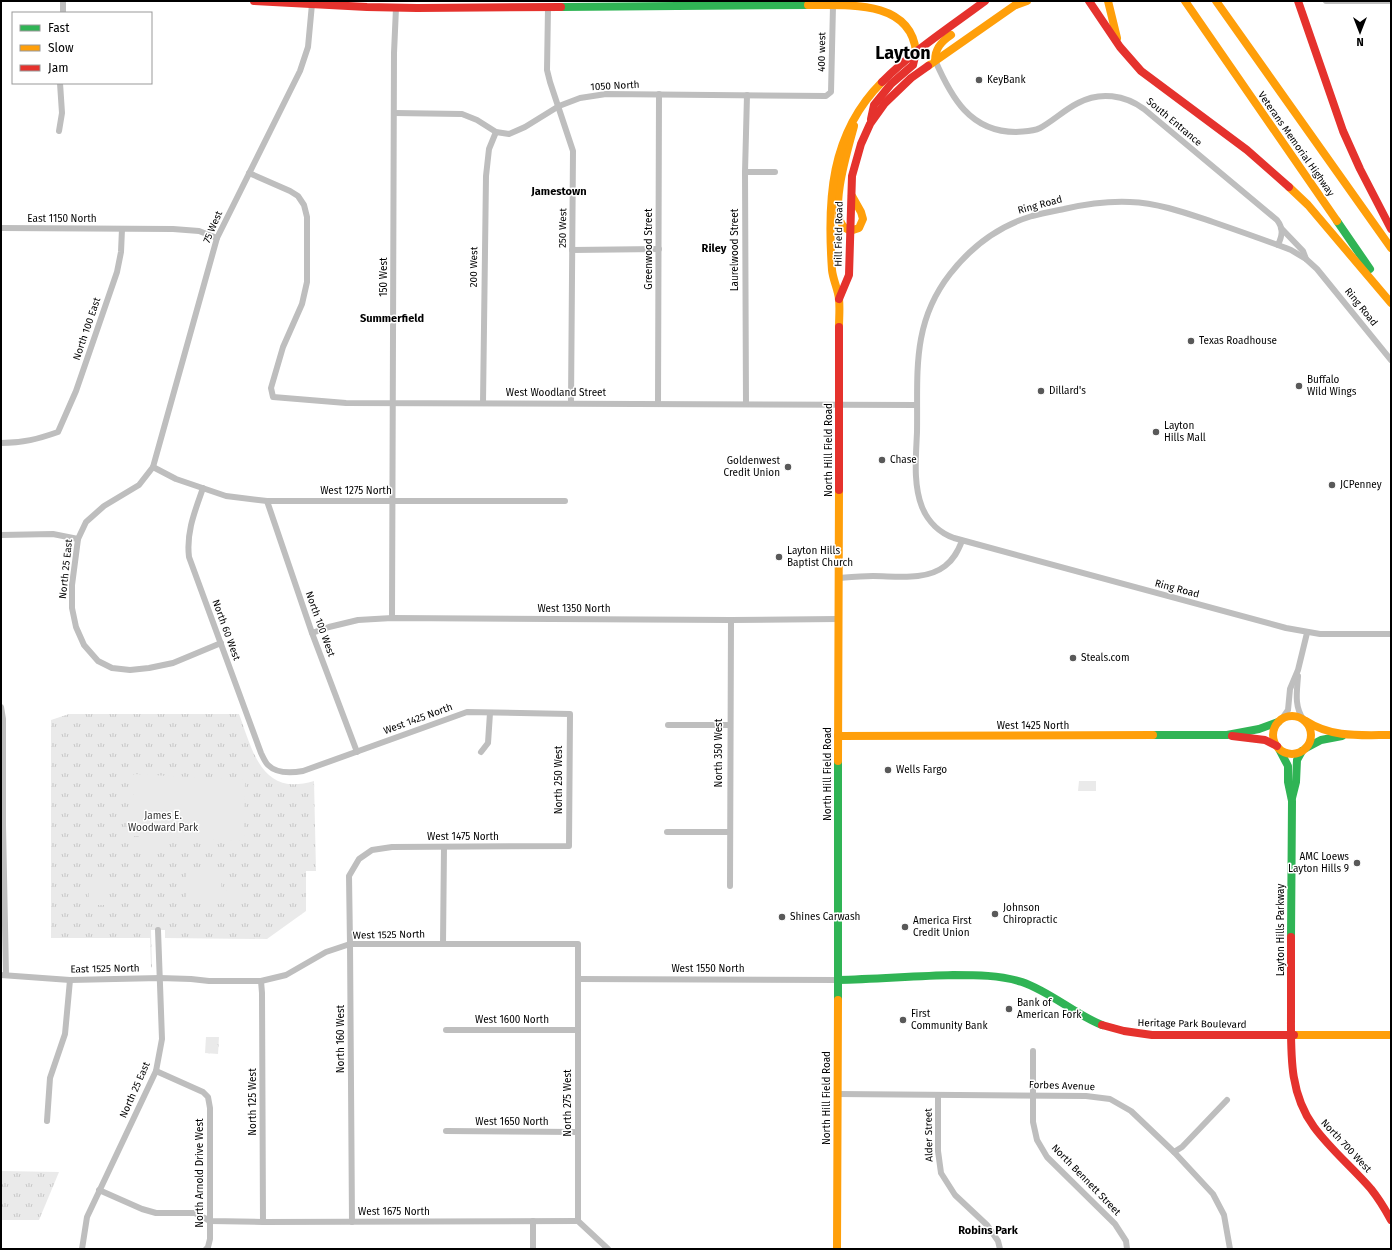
<svg xmlns="http://www.w3.org/2000/svg" width="1392" height="1250" viewBox="0 0 1392 1250" font-family="'Fira Sans',sans-serif">
  <style>
    .grass { fill: url(#grass-tufts) }
    .pitch { fill: #eaeaea }
    .lines { fill: none; stroke-linecap: round; stroke-linejoin: round }
    .street { stroke: #bebebe; stroke-width: 6 }
    .fast { stroke: #30b455; stroke-width: 8 }
    .slow { stroke: #ff9f0a; stroke-width: 8 }
    .jam { stroke: #e5322d; stroke-width: 8 }
    .poi-dot { fill: #595959; stroke: #fff; stroke-width: 1.5 }
    .labels { text-anchor: middle; dominant-baseline: central; stroke-width: 3; stroke-linejoin: round; paint-order: stroke }
    .street-label { font-size: 10px; fill: #000; stroke: #fff }
    .poi-label { font-size: 10px; fill: #000; stroke: #fff; text-anchor: start }
    .park-label { font-size: 10px; fill: #303030; stroke: #fff }
    .neighbourhood-label { font-size: 11px; font-weight: bold; fill: #000; stroke: #fff }
    .town-label { font-size: 18px; font-weight: bold; fill: #000; stroke: #fff }
  </style>
  <defs>
    <pattern id="grass-tufts" width="24" height="20" patternUnits="userSpaceOnUse"><rect width="24" height="20" fill="#eaeaea"/><path d="M3 7l-1-3M5 7V3M7 7l1-3M15 17l-1-3M17 17v-4M19 17l1-3" fill="none" stroke="#c7c7c7"/></pattern>
  </defs>
  <rect width="100%" height="100%" fill="#fff"/>
  <g class="grass">
    <path d="M69 714H239C253 752 262 797 314 781L316 871H306V911L267 939 165 938V930H151L152 968 151 967 150 938H51V720Z"/>
    <polygon points="206,1037 219,1037 218,1054 205,1053"/>
    <polygon points="1,1171 59,1172 39,1220 1,1220"/>
  </g>
  <g class="pitch">
    <polygon points="134,774 245,780 244,841 165,837 164,847 144,847 139,842 139,836 132,836"/>
    <polygon points="1079,781 1096,781 1096,791 1078,791"/>
    <rect x="186" y="873" width="17" height="31"/>
    <rect x="204" y="873" width="17" height="31"/>
    <rect x="89" y="880" width="16" height="25"/>
    <polygon points="227,880 239,880 239,906 226,906"/>
  </g>
  <g class="lines">
    <g class="street">
      <polyline points="1326,1 1391,1"/>
      <polyline points="548,8 547,70 550,82 573,151 571,403"/>
      <polyline points="63,13 63,1"/>
      <path d="M935 60C951 97 970 132 1016 132 1024 131 1032 132 1040 128 1053 121 1064 110 1078 103 1100 91 1125 95 1144 109L1277 220C1284 229 1282 236 1278 245"/>
      <polyline points="394,113 462,114 477,120 496,132 509,134 525,127 559,106 580,98 606,94 826,96 831,92 833,6"/>
      <polyline points="59,131 62,113 60,83"/>
      <polyline points="745,172 775,172"/>
      <polyline points="249,173 290,191 298,196 304,205 307,217 307,282 302,304 283,347 271,388 273,397 346,403 917,405"/>
      <polyline points="1,228 173,229 199,231 217,238"/>
      <polyline points="1281,228 1303,251 1306,259"/>
      <polyline points="572,250 659,249"/>
      <path d="M1391 360 1317 269 1306 259 1291 250C1265 240 1239 231 1213 222 1186 213 1159 203 1130 202 1108 201 1086 204 1064 209 1054 211 1043 213 1032 216 999 226 971 247 950 274 911 324 918 374 917 432 916 457 913 484 922 507 928 522 940 533 954 538L1286 628 1320 634H1391"/>
      <polyline points="483,403 486,176 489,149 496,132"/>
      <polyline points="658,404 659,94"/>
      <polyline points="746,404 745,172 747,95"/>
      <path d="M1 443C23 443 38 439 58 432L76 391 117 272 121 252 122 229"/>
      <polyline points="153,467 176,479 226,496 267,501 565,501"/>
      <path d="M203 488C195 511 186 532 189 557L261 753C263 757 265 762 268 765 277 774 292 773 303 771L467 712 570 714 569 846 392 847 372 850 359 859 349 876 350 944 352 1222"/>
      <polyline points="267,501 312,633 357,752"/>
      <polyline points="1,535 53,534 78,539"/>
      <path d="M839 578C851 577 862 576 873 576 896 576 926 581 945 566 954 559 958 551 962 541"/>
      <polyline points="392,618 394,53 396,8"/>
      <polyline points="312,633 329,627 358,620 392,618 731,620 838,619"/>
      <polyline points="221,643 173,663 149,668 130,670 112,668 98,661 84,645 76,627 72,608 72,585 78,539 86,522 104,506 139,485 153,467 217,238 300,71 308,47 312,4"/>
      <path d="M1298 676C1297 692 1294 705 1303 719"/>
      <polyline points="1,707 3,719 3,825 6,975"/>
      <polyline points="1281,720 1288,710 1290,689 1298,670 1307,633"/>
      <polyline points="668,725 729,725"/>
      <polyline points="481,752 488,743 490,713"/>
      <polyline points="667,832 730,832"/>
      <polyline points="730,886 731,620"/>
      <polyline points="443,944 444,847"/>
      <polyline points="1,975 70,980 160,978 191,979 209,981 261,981 286,975 326,952 350,944 578,944 578,1221 608,1249"/>
      <polyline points="578,979 838,980"/>
      <polyline points="261,981 262,993 263,1222"/>
      <polyline points="446,1030 578,1030"/>
      <polyline points="1033,1051 1033,1122 1037,1140 1047,1157 1115,1224 1126,1241 1127,1249"/>
      <polyline points="156,1071 203,1092 208,1097 210,1108 210,1239 208,1247 206,1249"/>
      <polyline points="837,1094 1086,1096 1110,1099 1131,1111 1174,1152 1213,1194 1224,1215 1230,1249"/>
      <polyline points="938,1095 938,1151 941,1173 955,1195 987,1225 998,1241 1000,1249"/>
      <polyline points="47,1121 50,1078 65,1034 70,980"/>
      <polyline points="446,1131 577,1132"/>
      <polyline points="1174,1152 1182,1147 1227,1100"/>
      <polyline points="99,1190 142,1209 156,1213 195,1213 210,1221 263,1222 578,1221"/>
      <polyline points="82,1249 87,1217 156,1071 162,1039 158,930"/>
      <polyline points="533,1249 533,1221"/>
    </g>
    <g class="fast">
      <polyline points="561,7 808,5"/>
      <polyline points="1337,221 1370,269"/>
      <polyline points="1153,735 1227,735 1259,729 1278,722"/>
      <polyline points="1306,748 1321,740 1342,736"/>
      <polyline points="1279,749 1288,766 1288,782 1292,801 1291,937"/>
      <polyline points="1292,798 1296,782 1297,760 1302,751"/>
      <path d="M838 980C876 979 915 976 953 975 976 975 1000 975 1022 982 1051 992 1074 1014 1102 1025"/>
      <polyline points="838,1000 838,761"/>
    </g>
    <g class="slow">
      <polyline points="1108,1 1117,38"/>
      <polyline points="1185,1 1337,221"/>
      <polyline points="1216,1 1391,248"/>
      <path d="M808 5C849 5 911 0 916 52"/>
      <polyline points="1016,5 1027,1"/>
      <path d="M935 60C935 48 942 41 951 35"/>
      <polyline points="928,66 1021,1"/>
      <polyline points="1289,187 1308,205 1391,303"/>
      <path d="M852 196 861 212 863 219 859 228 850 231C848 229 846 229 844 227 828 211 849 146 854 126"/>
      <path d="M839 327C839 318 840 308 839 299 838 289 833 280 832 270 827 200 830 134 882 82"/>
      <circle cx="1292" cy="735" r="19"/>
      <path d="M1306 721C1332 738 1361 735 1391 735"/>
      <polyline points="838,736 1153,735"/>
      <polyline points="838,761 839,490"/>
      <polyline points="1294,1035 1391,1035"/>
      <polyline points="837,1249 838,1000"/>
    </g>
    <g class="jam">
      <polyline points="254,1 367,7 417,8 561,7"/>
      <polyline points="1089,1 1120,47 1141,71 1247,150 1289,187"/>
      <polyline points="1298,1 1343,131 1360,169 1391,229"/>
      <path d="M882 82C913 51 950 27 985 1"/>
      <polyline points="871,119 874,105 891,84 913,65 916,52"/>
      <polyline points="839,299 849,275 852,176 861,144 870,124 885,103 911,78 928,66"/>
      <polyline points="839,490 839,327"/>
      <polyline points="1232,736 1265,740 1277,746"/>
      <path d="M1291 937C1291 963 1291 988 1291 1013 1291 1054 1289 1093 1314 1127 1331 1150 1353 1168 1371 1189 1379 1199 1385 1209 1391 1220"/>
      <polyline points="1102,1025 1124,1031 1152,1035 1294,1035"/>
    </g>
  </g>
  <g class="poi-dot">
    <circle cx="979" cy="80" r="4"/>
    <circle cx="1191" cy="341" r="4"/>
    <circle cx="1299" cy="386" r="4"/>
    <circle cx="1041" cy="391" r="4"/>
    <circle cx="1156" cy="432" r="4"/>
    <circle cx="882" cy="460" r="4"/>
    <circle cx="788" cy="467" r="4"/>
    <circle cx="1332" cy="485" r="4"/>
    <circle cx="779" cy="557" r="4"/>
    <circle cx="1073" cy="658" r="4"/>
    <circle cx="888" cy="770" r="4"/>
    <circle cx="1357" cy="863" r="4"/>
    <circle cx="995" cy="914" r="4"/>
    <circle cx="782" cy="917" r="4"/>
    <circle cx="905" cy="927" r="4"/>
    <circle cx="1009" cy="1009" r="4"/>
    <circle cx="903" cy="1020" r="4"/>
  </g>
  <g class="labels">
    <g class="street-label">
      <text transform="translate(822 52) rotate(-89)">400 west</text>
      <text transform="translate(615 86) rotate(-3)">1050 North</text>
      <text transform="translate(1174 122) rotate(40)">South Entrance</text>
      <text transform="translate(1296 144) rotate(55)">Veterans Memorial Highway</text>
      <text transform="translate(1040 205) rotate(-15)">Ring Road</text>
      <text x="62" y="219">East 1150 North</text>
      <text transform="translate(213 227) rotate(-67)">75 West</text>
      <text transform="translate(563 228) rotate(-89)">250 West</text>
      <text transform="translate(839 234) rotate(-89)">Hill Field Road</text>
      <text transform="translate(649 249) rotate(-90)">Greenwood Street</text>
      <text transform="translate(735 250) rotate(-90)">Laurelwood Street</text>
      <text transform="translate(474 267) rotate(-89)">200 West</text>
      <text transform="translate(384 277) rotate(-90)">150 West</text>
      <text transform="translate(1361 307) rotate(51)">Ring Road</text>
      <text transform="translate(87 329) rotate(-71)">North 100 East</text>
      <text x="556" y="393">West Woodland Street</text>
      <text transform="translate(829 450) rotate(-90)">North Hill Field Road</text>
      <text x="356" y="491">West 1275 North</text>
      <text transform="translate(66 569) rotate(-84)">North 25 East</text>
      <text transform="translate(1177 589) rotate(15)">Ring Road</text>
      <text x="574" y="609">West 1350 North</text>
      <text transform="translate(320 624) rotate(70)">North 100 West</text>
      <text transform="translate(226 630) rotate(70)">North 60 West</text>
      <text transform="translate(418 719) rotate(-20)">West 1425 North</text>
      <text x="1033" y="726">West 1425 North</text>
      <text transform="translate(719 753) rotate(-90)">North 350 West</text>
      <text transform="translate(828 774) rotate(-90)">North Hill Field Road</text>
      <text transform="translate(559 780) rotate(-90)">North 250 West</text>
      <text x="463" y="837">West 1475 North</text>
      <text transform="translate(1281 930) rotate(-90)">Layton Hills Parkway</text>
      <text transform="translate(389 935) rotate(-1)">West 1525 North</text>
      <text transform="translate(105 969) rotate(-1)">East 1525 North</text>
      <text x="708" y="969">West 1550 North</text>
      <text x="512" y="1020">West 1600 North</text>
      <text transform="translate(1192 1024) rotate(1)">Heritage Park Boulevard</text>
      <text transform="translate(341 1039) rotate(-90)">North 160 West</text>
      <text transform="translate(1062 1086) rotate(2)">Forbes Avenue</text>
      <text transform="translate(135 1090) rotate(-66)">North 25 East</text>
      <text transform="translate(827 1098) rotate(-90)">North Hill Field Road</text>
      <text transform="translate(253 1102) rotate(-90)">North 125 West</text>
      <text transform="translate(568 1103) rotate(-90)">North 275 West</text>
      <text x="512" y="1122">West 1650 North</text>
      <text transform="translate(929 1135) rotate(-91)">Alder Street</text>
      <text transform="translate(1346 1146) rotate(47)">North 700 West</text>
      <text transform="translate(200 1173) rotate(-90)">North Arnold Drive West</text>
      <text transform="translate(1086 1180) rotate(46)">North Bennett Street</text>
      <text x="394" y="1212">West 1675 North</text>
    </g>
    <g class="poi-label">
      <text x="987" y="80">KeyBank</text>
      <text x="1199" y="341">Texas Roadhouse</text>
      <text x="1307" y="380">Buffalo<tspan x="1307" dy="12">Wild Wings</tspan></text>
      <text x="1049" y="391">Dillard's</text>
      <text x="1164" y="426">Layton<tspan x="1164" dy="12">Hills Mall</tspan></text>
      <text x="890" y="460">Chase</text>
      <text x="780" y="461" text-anchor="end">Goldenwest<tspan x="780" dy="12">Credit Union</tspan></text>
      <text x="1340" y="485">JCPenney</text>
      <text x="787" y="551">Layton Hills<tspan x="787" dy="12">Baptist Church</tspan></text>
      <text x="1081" y="658">Steals.com</text>
      <text x="896" y="770">Wells Fargo</text>
      <text x="1349" y="857" text-anchor="end">AMC Loews<tspan x="1349" dy="12">Layton Hills 9</tspan></text>
      <text x="1003" y="908">Johnson<tspan x="1003" dy="12">Chiropractic</tspan></text>
      <text x="790" y="917">Shines Carwash</text>
      <text x="913" y="921">America First<tspan x="913" dy="12">Credit Union</tspan></text>
      <text x="1017" y="1003">Bank of<tspan x="1017" dy="12">American Fork</tspan></text>
      <text x="911" y="1014">First<tspan x="911" dy="12">Community Bank</tspan></text>
    </g>
    <g class="park-label">
      <text x="163" y="816">James E.<tspan x="163" dy="12">Woodward Park</tspan></text>
    </g>
    <g class="neighbourhood-label">
      <text x="559" y="191">Jamestown</text>
      <text x="714" y="248">Riley</text>
      <text x="392" y="318">Summerfield</text>
      <text x="988" y="1230">Robins Park</text>
    </g>
    <g class="town-label">
      <text x="903" y="53">Layton</text>
    </g>
  </g>
  <rect width="1392" height="1250" fill="none" stroke="#000000" stroke-width="4"/>
  <rect x="12" y="12" width="140" height="72" fill="#ffffff" stroke="#999999"/>
  <rect x="20" y="25" width="20" height="6" fill="#30b455" stroke="#999999"/>
  <text x="48" y="32" font-size="12" fill="#000000">Fast</text>
  <rect x="20" y="45" width="20" height="6" fill="#ff9f0a" stroke="#999999"/>
  <text x="48" y="52" font-size="12" fill="#000000">Slow</text>
  <rect x="20" y="65" width="20" height="6" fill="#e5322d" stroke="#999999"/>
  <text x="48" y="72" font-size="12" fill="#000000">Jam</text>
  <g transform="translate(1360 32) rotate(180)" stroke="#ffffff" stroke-width="3" paint-order="stroke">
  <path d="M0-3L7 15L0 10L-7 15Z" fill="#000000"/>
  <text y="-6" font-size="11" font-weight="bold" text-anchor="middle" fill="#000000">N</text>
  </g>
</svg>
